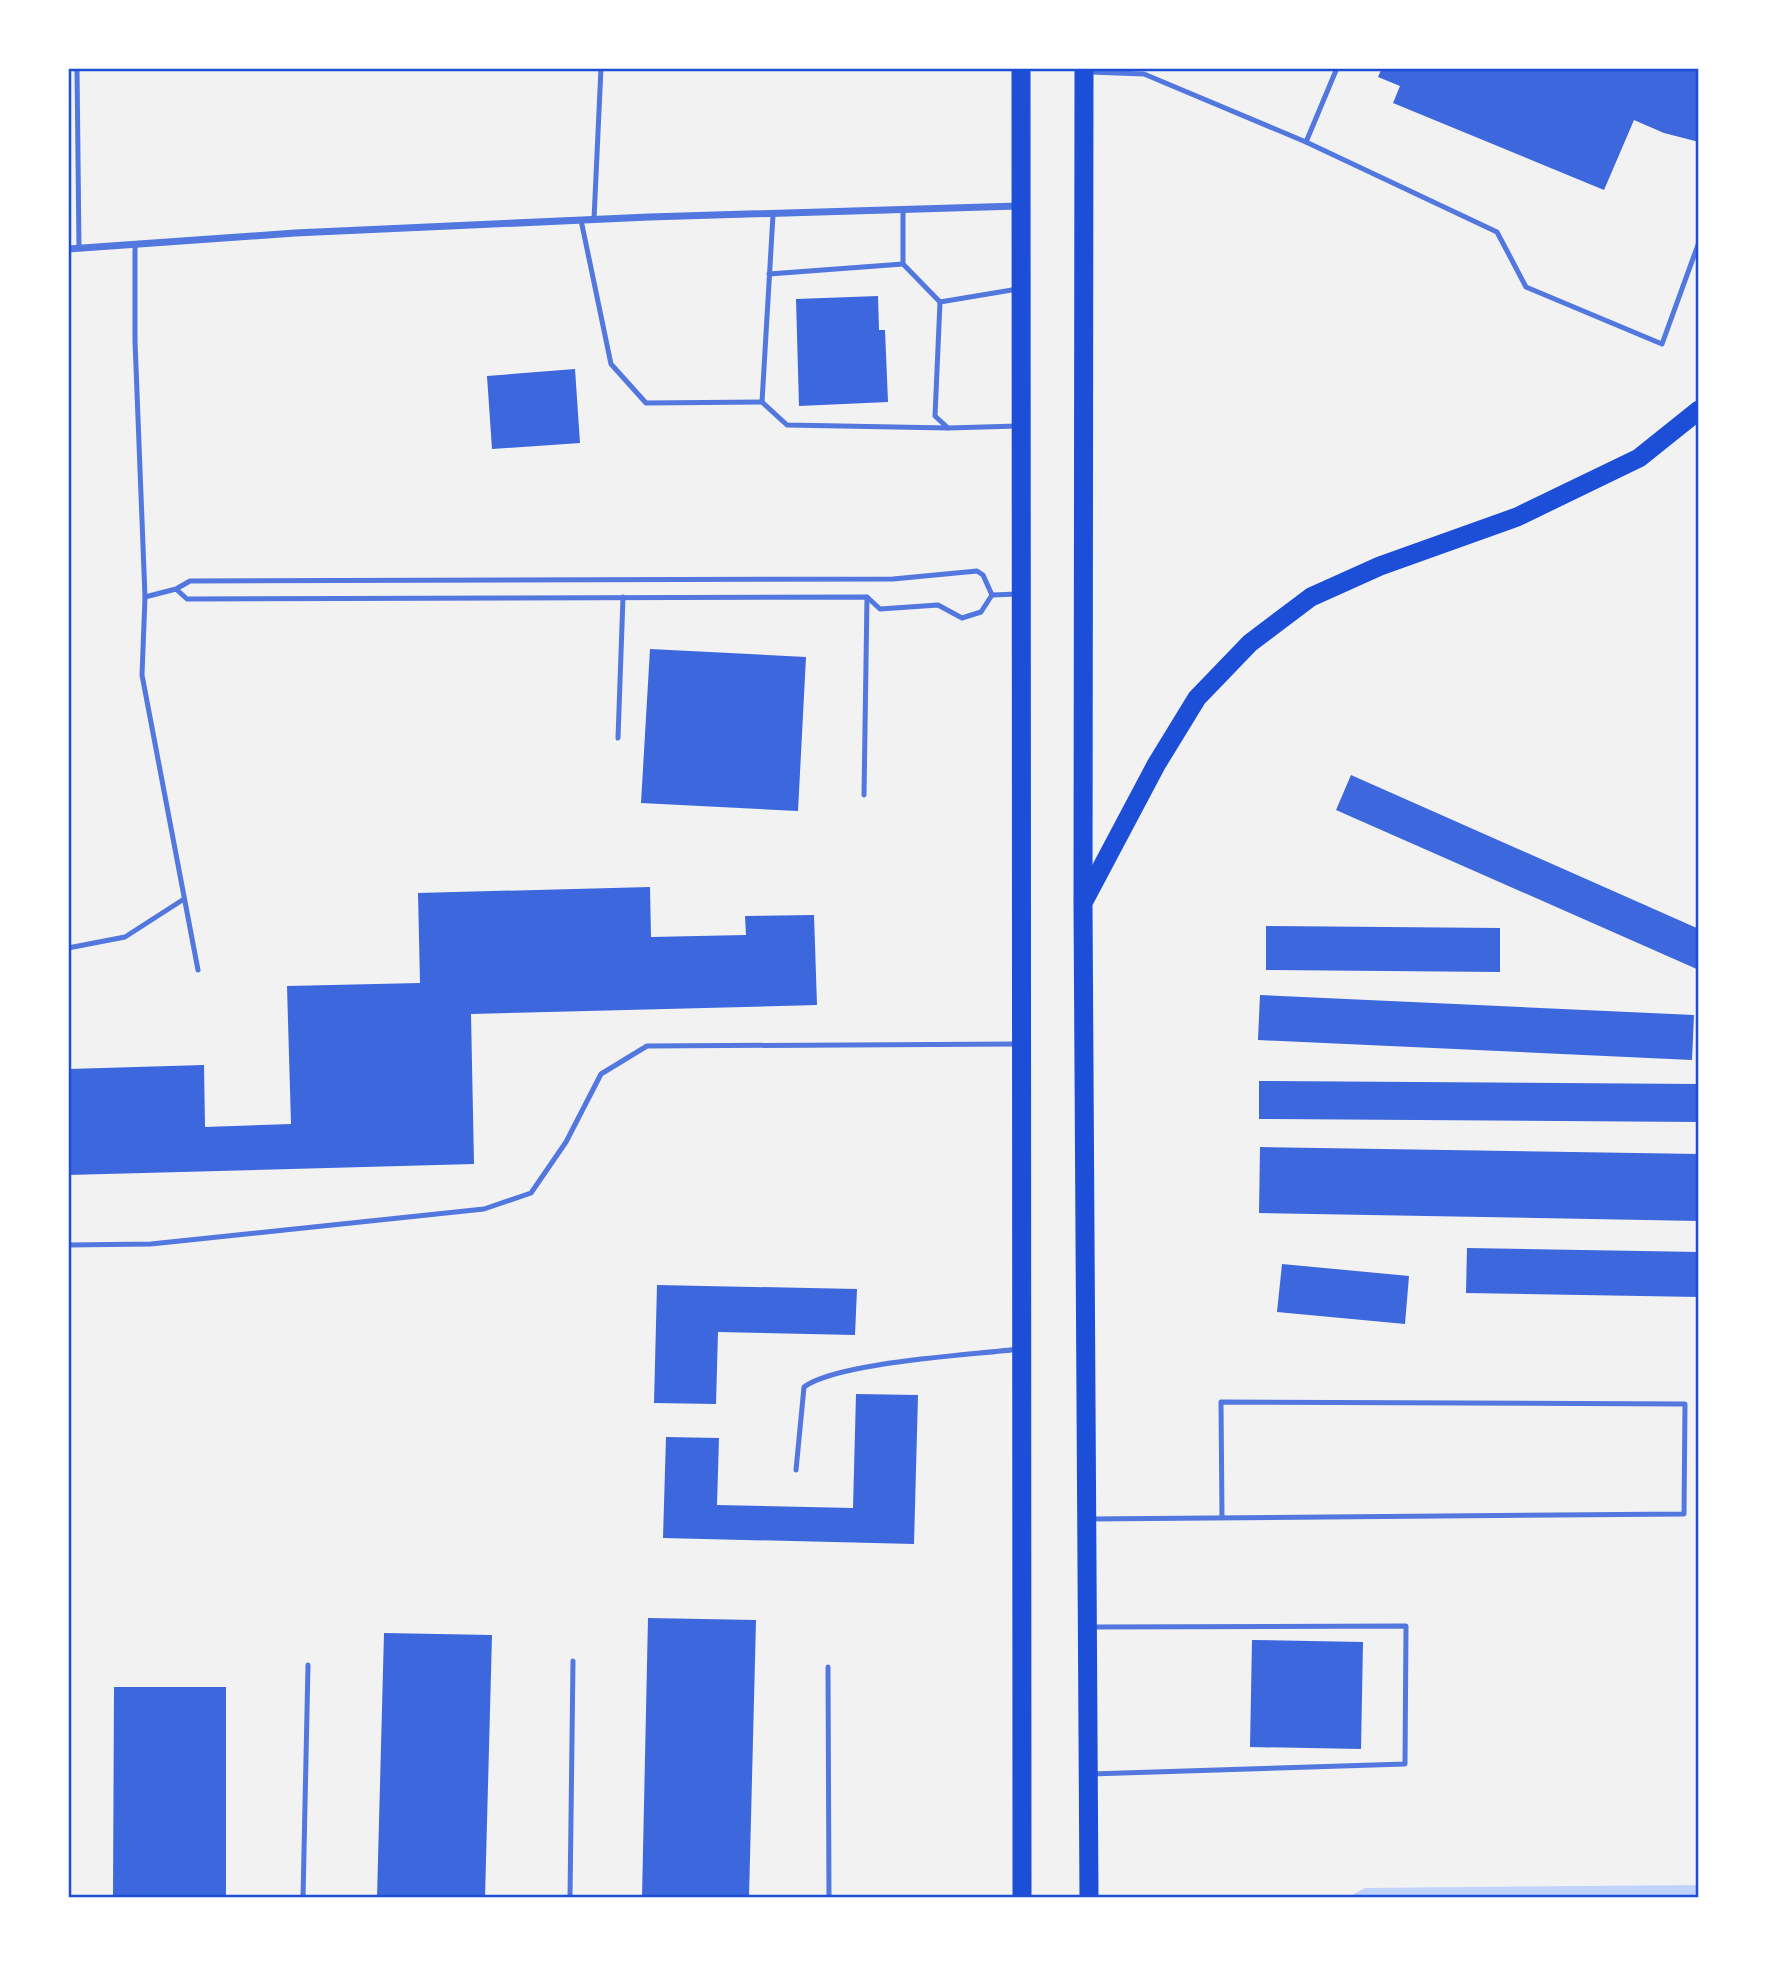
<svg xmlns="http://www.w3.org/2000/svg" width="1767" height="1966" viewBox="0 0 1767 1966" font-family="Arial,sans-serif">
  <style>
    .water { fill: #bfd3fe }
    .building { fill: #3d67dc }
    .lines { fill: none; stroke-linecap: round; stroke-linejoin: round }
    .service { stroke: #5277de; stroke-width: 5 }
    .minor { stroke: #5277de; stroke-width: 7 }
    .trunk { stroke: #1d4ed8; stroke-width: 19 }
    .neatline { fill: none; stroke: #1d4ed8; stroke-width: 2.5 }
  </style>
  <rect width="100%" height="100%" fill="#f2f2f2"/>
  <polygon class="water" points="1699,1885 1699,1898 1346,1898 1365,1888"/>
  <g class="building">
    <polygon points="1382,68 1699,68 1699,142 1664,133 1634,120 1604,190 1393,103 1400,86 1378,77"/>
    <polygon points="878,296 879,330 885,330 888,402 799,406 796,299"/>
    <polygon points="575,369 580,443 492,449 487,376"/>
    <polygon points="650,649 806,657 798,811 641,803"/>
    <polygon points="1351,775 1699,929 1699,970 1336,810"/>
    <polygon points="650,887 651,937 746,935 745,916 814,915 817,1005 471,1014 474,1164 68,1175 68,1069 204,1065 205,1127 291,1124 287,986 420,983 418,893"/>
    <polygon points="1266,926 1500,928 1500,972 1266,970"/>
    <polygon points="1260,995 1694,1015 1692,1060 1258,1040"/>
    <polygon points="1259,1081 1699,1084 1699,1122 1259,1119"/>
    <polygon points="1260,1147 1699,1154 1699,1221 1259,1213"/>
    <polygon points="1467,1248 1699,1252 1699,1297 1466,1293"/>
    <polygon points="1282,1264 1409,1276 1405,1324 1277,1312"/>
    <polygon points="657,1285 857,1289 855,1335 718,1332 716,1404 654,1403"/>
    <polygon points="856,1394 918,1395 914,1544 663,1538 666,1437 719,1438 717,1505 853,1508"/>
    <polygon points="648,1618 756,1620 749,1898 642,1898"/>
    <polygon points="384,1633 492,1635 485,1898 377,1898"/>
    <polygon points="1252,1640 1363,1642 1361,1749 1250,1747"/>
    <polygon points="114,1687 226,1687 226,1898 113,1898"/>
  </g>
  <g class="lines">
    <g class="service">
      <polyline points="77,68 79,248"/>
      <polyline points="1089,72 1144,74 1306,142 1497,232 1526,287 1662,344 1699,242"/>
      <polyline points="1306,142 1337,68"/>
      <polyline points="903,210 903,264 940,302"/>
      <polyline points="773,215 762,402 787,425 948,428"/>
      <polyline points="594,219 601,68"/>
      <polyline points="581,220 611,364 646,403 762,402"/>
      <polyline points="135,244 135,341 145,597 176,589 190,581 893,579 977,571 983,575 992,595 981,612 962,618 938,605 880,609 867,597 187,599 176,589"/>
      <polyline points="769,274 903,264"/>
      <polyline points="1018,426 948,428 935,416 940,302 1018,289"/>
      <polyline points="992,595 1018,594"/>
      <polyline points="145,597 142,675 198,970"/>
      <polyline points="618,738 623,597"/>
      <polyline points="864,795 867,597"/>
      <polyline points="68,948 125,937 184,899"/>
      <polyline points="68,1245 151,1244 484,1209 531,1193 566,1142 601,1074 647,1046 1017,1044"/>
      <path d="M796 1470 804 1387C838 1362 972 1355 1019 1349"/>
      <polyline points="1090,1519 1684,1514 1685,1404 1221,1402 1222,1518"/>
      <polyline points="828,1667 829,1898"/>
      <polyline points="1091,1774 1405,1764 1406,1626 1092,1627"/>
      <polyline points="303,1898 308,1665"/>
      <polyline points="570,1898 573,1661"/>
    </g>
    <polyline class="minor" points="68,249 295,233 649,217 1018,206"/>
    <g class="trunk">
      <polyline points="1021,68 1022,1898"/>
      <polyline points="1084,68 1083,903 1089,1898"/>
      <polyline points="1085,899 1156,765 1197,698 1250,643 1311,597 1380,566 1517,517 1639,458 1699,410"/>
    </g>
  </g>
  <rect width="1767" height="1966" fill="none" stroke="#ffffff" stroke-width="140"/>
  <rect x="70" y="70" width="1627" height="1826" class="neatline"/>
</svg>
